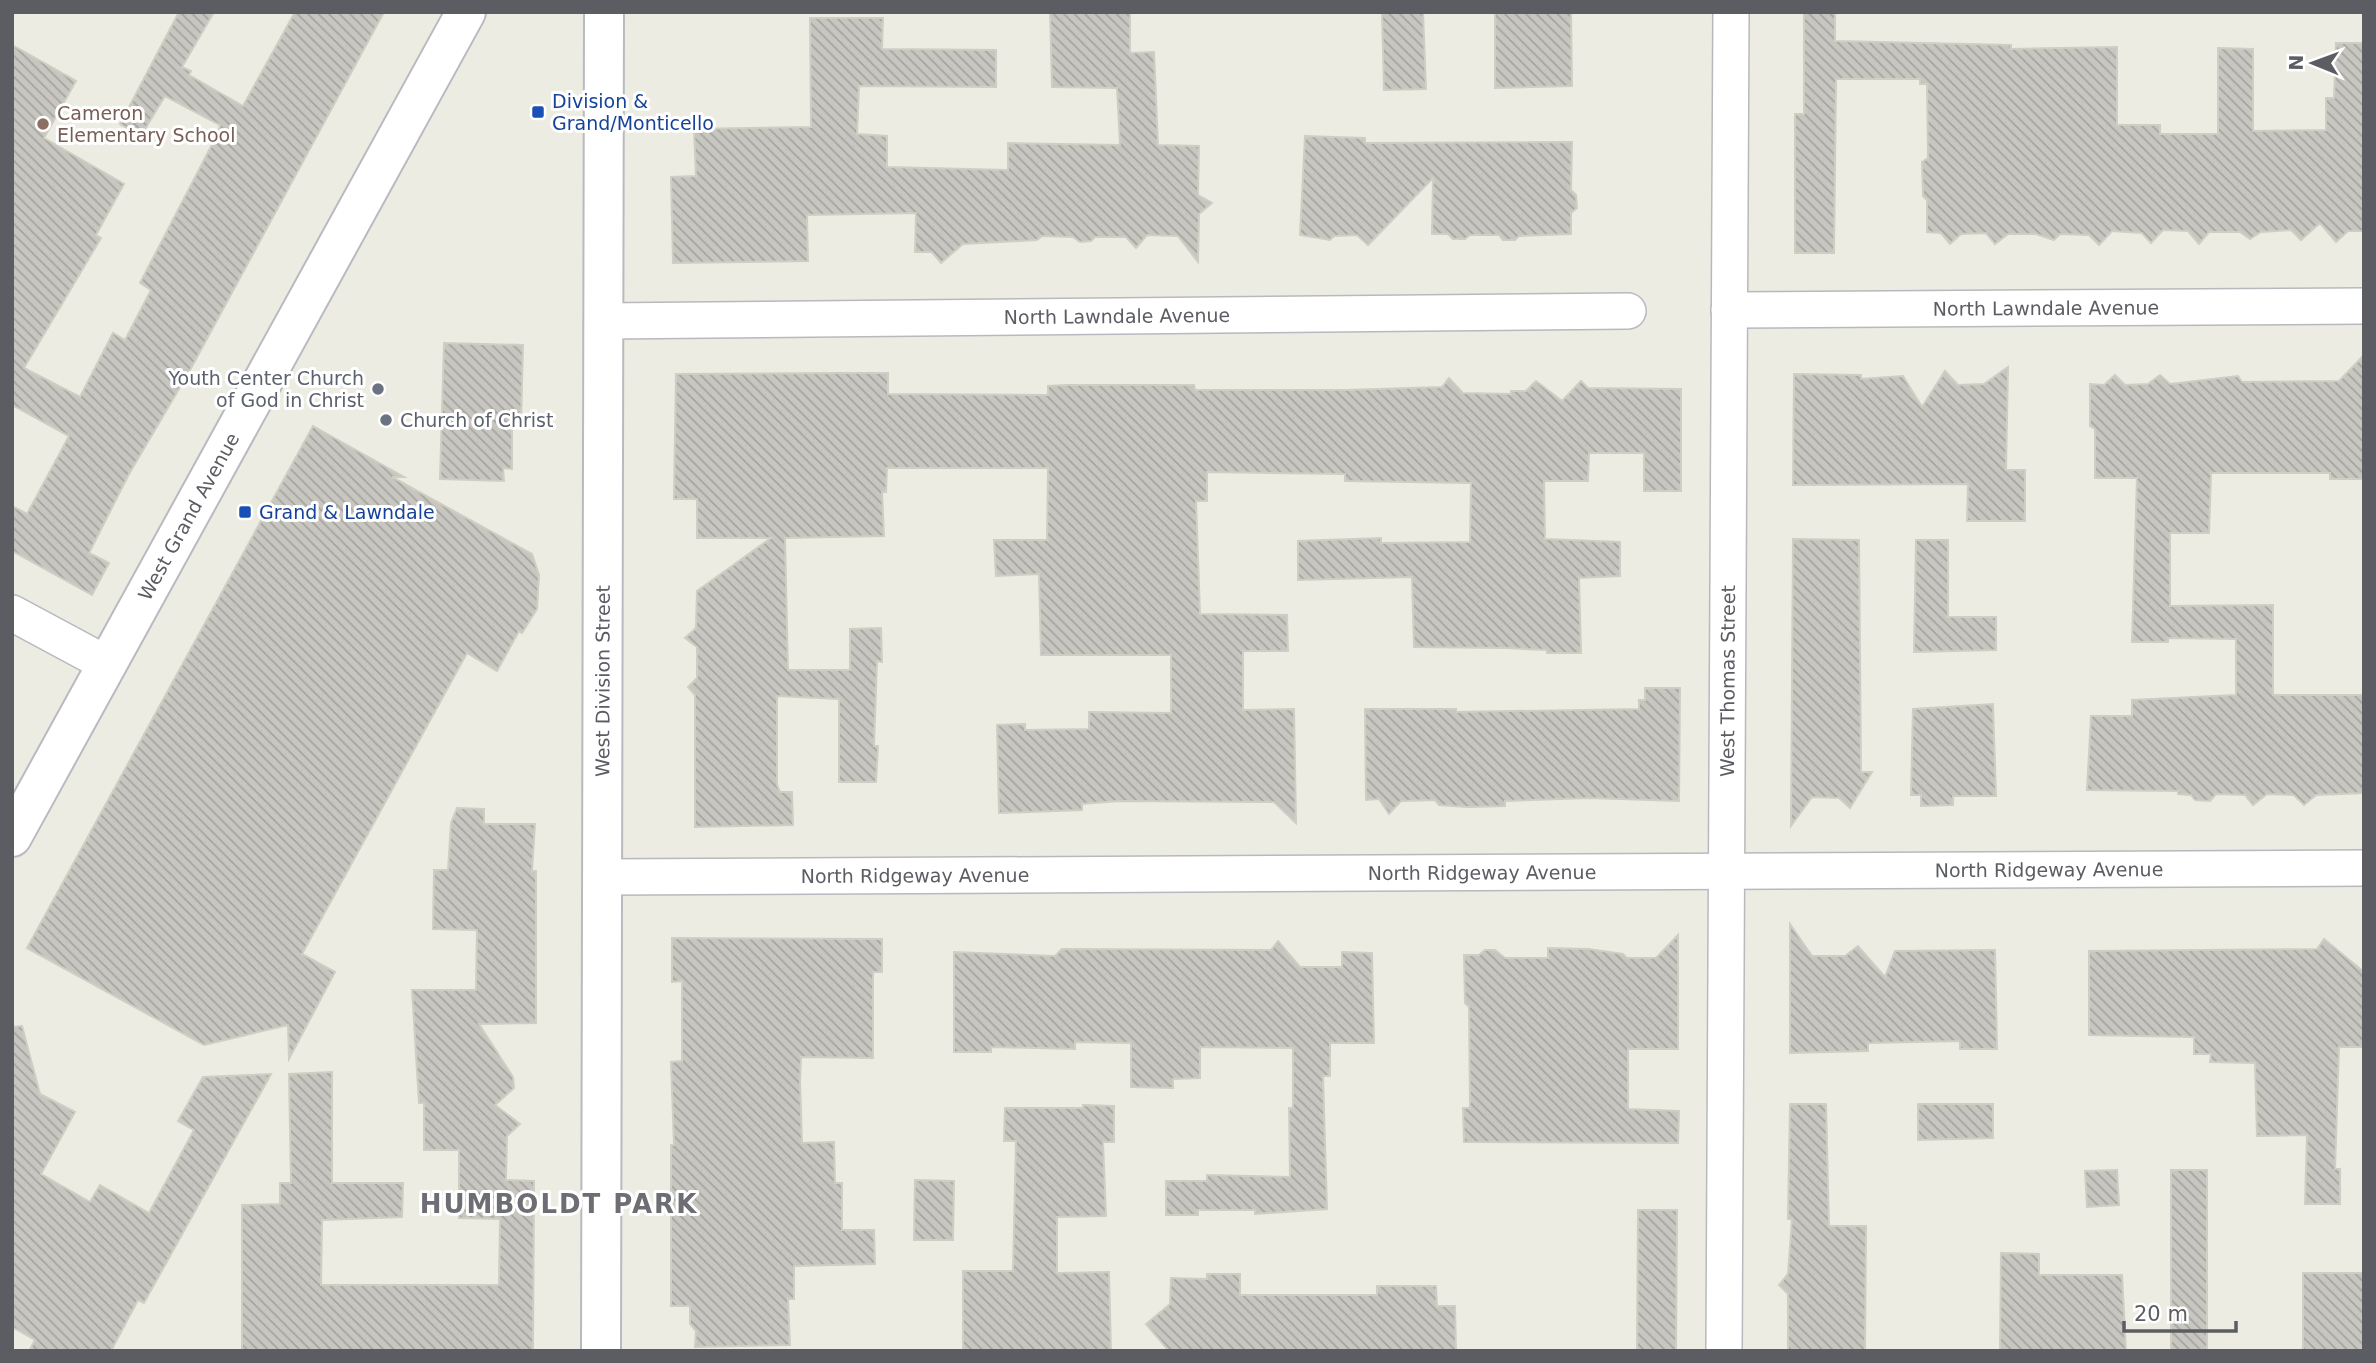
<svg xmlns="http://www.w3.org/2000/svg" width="2376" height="1363" viewBox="0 0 2376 1363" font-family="'DejaVu Sans',sans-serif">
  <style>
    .building { fill: url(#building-back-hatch); stroke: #d0cec2; stroke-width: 2 }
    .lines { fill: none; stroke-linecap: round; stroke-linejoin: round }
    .street-casing { stroke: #b8b9be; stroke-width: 38 }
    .secondary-casing { stroke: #b8bac0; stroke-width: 42 }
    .street { stroke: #fff; stroke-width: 35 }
    .secondary { stroke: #fff; stroke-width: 38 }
    .transit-dot { fill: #1a4fb4; stroke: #fff; stroke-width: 2.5 }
    .education-dot { fill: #8d6e63; stroke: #fff; stroke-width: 2.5 }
    .worship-dot { fill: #6b7280; stroke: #fff; stroke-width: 2.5 }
    .labels { text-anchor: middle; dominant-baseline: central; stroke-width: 6; stroke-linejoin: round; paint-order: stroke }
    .transit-label { font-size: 19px; fill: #164399; stroke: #fff; text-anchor: start }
    .education-label { font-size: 19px; fill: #785e54; stroke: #fff; text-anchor: start }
    .street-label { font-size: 19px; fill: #5b5d62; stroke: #fff }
    .worship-label { font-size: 19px; fill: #5b616d; stroke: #fff; text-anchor: end }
    .district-label { font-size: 26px; font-weight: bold; letter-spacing: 2px; fill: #6c6e74; stroke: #fff }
  </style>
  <defs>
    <pattern id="building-back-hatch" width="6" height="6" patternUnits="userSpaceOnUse" patternTransform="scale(1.75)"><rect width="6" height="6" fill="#c8c6c0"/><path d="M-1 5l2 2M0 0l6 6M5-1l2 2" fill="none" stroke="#a5a49f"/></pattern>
  </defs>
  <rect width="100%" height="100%" fill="#ecece3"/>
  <g class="building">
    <polygon points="179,12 214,12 182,67 191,71 189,75 243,106 295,12 384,12 189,372 129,474 89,553 109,563 92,595 12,551 12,506 27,514 69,436 12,405 12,45 76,81 44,138 124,184 96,235 101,238 24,368 80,397 113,333 125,340 151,290 140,283 218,133 220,125 165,96 141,136 120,124"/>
    <polygon points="1050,12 1130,12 1130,53 1154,52 1158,145 1199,146 1198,195 1212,203 1199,214 1198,262 1178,236 1147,235 1136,248 1126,237 1095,237 1091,241 1080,242 1073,237 1042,236 1037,240 963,244 941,263 932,252 915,252 916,213 807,215 808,261 673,263 671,177 696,176 694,129 811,127 810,18 883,18 882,49 996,50 996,87 859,86 857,134 887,136 887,167 1008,170 1008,143 1120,145 1117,88 1052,87"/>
    <polygon points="1382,12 1423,12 1426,89 1384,90"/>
    <polygon points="1495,12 1571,12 1572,86 1495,88"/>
    <polygon points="1804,12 1835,12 1835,41 2011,45 2011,49 2117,47 2117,125 2160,125 2160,134 2218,134 2218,48 2253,49 2253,131 2326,130 2326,98 2334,98 2336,43 2364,43 2364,231 2348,231 2336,242 2320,223 2301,240 2291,230 2261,232 2250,239 2240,232 2209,232 2199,244 2188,231 2163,230 2151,243 2142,233 2112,231 2099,245 2089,235 2060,234 2054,240 2036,234 2008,234 1995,244 1986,233 1961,234 1950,244 1941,233 1927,232 1927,200 1923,196 1922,162 1928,158 1927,84 1920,84 1920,79 1836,79 1834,253 1795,253 1795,114 1804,114"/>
    <polygon points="1305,136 1365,138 1365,143 1572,142 1571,190 1576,195 1577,208 1571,213 1571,234 1519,236 1515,240 1503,240 1499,235 1470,235 1465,239 1453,239 1448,234 1432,234 1433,178 1368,245 1357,235 1334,236 1330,240 1300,235"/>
    <polygon points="444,343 523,345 521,423 512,423 512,469 503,468 504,481 440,479"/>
    <polygon points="2364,355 2364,479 2330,479 2330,473 2211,473 2209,533 2170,533 2170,606 2273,605 2273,695 2364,695 2364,793 2316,795 2304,805 2294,795 2267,794 2253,805 2245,795 2216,794 2210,801 2195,800 2191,795 2178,794 2178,791 2087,790 2091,716 2132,716 2132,700 2236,695 2236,639 2168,638 2168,642 2132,642 2137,478 2095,478 2095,429 2090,426 2090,384 2104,385 2115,375 2125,385 2148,384 2160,375 2170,384 2238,376 2242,382 2339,381"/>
    <polygon points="2008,367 2006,470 2025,470 2025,521 1967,521 1968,484 1793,485 1794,374 1861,375 1861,379 1903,376 1922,407 1945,371 1958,385 1984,384"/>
    <polygon points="841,373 888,373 888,394 1048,395 1048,386 1067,385 1194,385 1195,390 1346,390 1442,387 1449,378 1463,393 1511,394 1511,391 1526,391 1536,381 1562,401 1581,381 1588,388 1681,389 1681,491 1644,491 1644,453 1589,453 1588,481 1544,481 1545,539 1620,542 1620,576 1579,578 1581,653 1547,653 1547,650 1506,648 1414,647 1412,577 1298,580 1298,541 1381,538 1381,543 1470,542 1471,483 1345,481 1345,474 1207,472 1207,501 1196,501 1200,614 1287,615 1288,651 1243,651 1243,710 1294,709 1296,823 1274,802 1118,801 1082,804 1082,810 999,813 997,725 1025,724 1025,730 1089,729 1089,712 1171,713 1171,655 1041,655 1039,574 996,576 994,540 1047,540 1048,468 887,468 886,492 882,492 884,536 785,538 788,670 850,670 850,629 881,628 882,662 877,661 874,746 878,746 876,782 839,782 839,699 777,696 777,785 780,792 792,792 793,825 695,827 695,695 688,687 697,678 697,647 685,638 696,628 697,591 771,538 697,538 697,499 674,499 676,374"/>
    <polygon points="313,426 404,477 392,477 532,554 539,575 537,609 522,633 519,631 497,671 467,653 302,954 335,972 289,1059 288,1025 204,1045 27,948"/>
    <polygon points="1793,539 1859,540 1861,772 1872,772 1850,808 1839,798 1812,797 1791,826"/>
    <polygon points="1916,540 1948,540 1948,617 1996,617 1996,650 1914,652"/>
    <polygon points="1645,688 1680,688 1679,801 1589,798 1505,801 1505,806 1468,807 1439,805 1435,800 1401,801 1389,814 1379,799 1366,800 1365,709 1456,709 1456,712 1639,709 1639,700 1645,700"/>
    <polygon points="1993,704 1996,796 1953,796 1953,805 1921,806 1921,795 1911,795 1913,709"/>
    <polygon points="457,808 484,809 484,824 535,824 532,871 536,871 536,1023 479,1024 513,1077 514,1088 495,1105 520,1124 507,1136 506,1180 534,1181 533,1351 242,1351 242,1205 280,1204 280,1183 291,1183 289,1074 332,1072 332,1183 403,1183 402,1217 322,1220 321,1285 499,1285 500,1219 459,1218 459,1150 424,1150 424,1103 419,1103 412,990 476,990 477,930 433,929 434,870 448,870 451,823"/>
    <polygon points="1790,924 1812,956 1845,956 1858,946 1885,977 1895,951 1995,950 1997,1049 1960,1049 1960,1041 1868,1043 1868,1051 1790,1053"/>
    <polygon points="1678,935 1678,1049 1628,1049 1628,1109 1679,1111 1678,1143 1464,1142 1463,1108 1470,1108 1469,1007 1465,1003 1464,955 1479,955 1485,950 1495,950 1505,958 1548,958 1548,948 1588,949 1623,954 1627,958 1656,958"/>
    <polygon points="672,938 882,939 882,972 873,972 873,1058 801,1057 800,1081 802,1143 834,1142 835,1183 842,1183 842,1230 874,1230 875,1264 794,1266 794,1299 788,1299 790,1345 695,1347 696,1331 690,1324 690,1306 671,1306 671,1145 674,1145 671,1062 682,1061 682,981 672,982"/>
    <polygon points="2324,939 2364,972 2364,1047 2339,1047 2335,1169 2340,1169 2340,1204 2305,1204 2307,1135 2257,1136 2255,1063 2210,1062 2211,1054 2194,1054 2194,1037 2089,1035 2089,951 2317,949"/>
    <polygon points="1278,941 1300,967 1342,967 1342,952 1372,953 1374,1043 1330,1043 1330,1076 1323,1076 1327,1209 1255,1214 1255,1210 1198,1210 1198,1215 1166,1215 1166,1181 1207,1181 1207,1175 1290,1177 1289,1108 1293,1108 1293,1048 1200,1047 1200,1078 1173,1079 1173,1088 1131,1087 1131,1043 1075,1042 1075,1049 991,1047 991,1052 954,1052 954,952 1055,956 1062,949 1271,950"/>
    <polygon points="22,1026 40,1094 75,1112 41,1174 90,1202 100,1185 149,1213 194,1130 178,1121 203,1077 271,1074 144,1303 138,1300 111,1351 29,1351 35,1340 12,1327 12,1027"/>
    <polygon points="1790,1104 1826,1104 1829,1226 1866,1226 1865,1351 1788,1351 1788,1294 1779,1285 1788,1274 1792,1219 1788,1219"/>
    <polygon points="1918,1104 1993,1104 1993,1138 1918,1140"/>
    <polygon points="1083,1105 1114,1106 1114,1142 1103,1142 1106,1216 1057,1217 1057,1273 1109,1272 1111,1351 963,1351 963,1271 1013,1271 1016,1141 1004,1141 1005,1108 1083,1108"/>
    <polygon points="2117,1170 2119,1205 2087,1207 2085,1171"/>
    <rect x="2171" y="1170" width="36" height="181"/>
    <polygon points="915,1180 954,1181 953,1240 914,1240"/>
    <polygon points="1638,1210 1677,1210 1676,1351 1637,1351"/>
    <polygon points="2001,1253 2039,1254 2039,1275 2122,1275 2126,1351 2000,1351"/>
    <rect x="2303" y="1273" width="61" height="78"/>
    <polygon points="1207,1274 1240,1274 1240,1295 1377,1295 1377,1286 1436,1286 1437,1306 1455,1306 1456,1351 1169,1351 1146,1324 1170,1304 1171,1278 1207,1279"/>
  </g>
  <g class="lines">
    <g class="street-casing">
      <g id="street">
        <path id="s1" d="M1729 310 2364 306"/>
        <path id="s2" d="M604 321 1628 311"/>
        <polyline points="12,613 107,664"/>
        <path id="s3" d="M602 877 2364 868"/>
        <path id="s4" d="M1724 1351 1731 12"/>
      </g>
    </g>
    <g class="secondary-casing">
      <g id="secondary">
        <path id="s5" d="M12 837 466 12"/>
        <path id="s6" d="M601 1351 604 12"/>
      </g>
    </g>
    <use href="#street" class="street"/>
    <use href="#secondary" class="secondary"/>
  </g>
  <g class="transit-dot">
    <rect x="531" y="105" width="14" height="14" rx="3.5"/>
    <rect x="238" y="505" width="14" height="14" rx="3.5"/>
  </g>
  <circle class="education-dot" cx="43" cy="124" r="7"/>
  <g class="worship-dot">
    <circle cx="378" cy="389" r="7"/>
    <circle cx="386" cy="420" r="7"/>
  </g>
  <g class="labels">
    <g class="transit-label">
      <text x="552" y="101">Division &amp;<tspan x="552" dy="22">Grand/Monticello</tspan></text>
      <text x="259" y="512">Grand &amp; Lawndale</text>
    </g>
    <g class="education-label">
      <text x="57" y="113">Cameron<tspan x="57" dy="22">Elementary School</tspan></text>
    </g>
    <g class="street-label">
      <text stroke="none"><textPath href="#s1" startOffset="317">North Lawndale Avenue</textPath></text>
      <text stroke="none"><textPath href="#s2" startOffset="513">North Lawndale Avenue</textPath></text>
      <text stroke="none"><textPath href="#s5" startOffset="366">West Grand Avenue</textPath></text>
      <text stroke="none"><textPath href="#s4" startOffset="670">West Thomas Street</textPath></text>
      <text stroke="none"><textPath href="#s6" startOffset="670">West Division Street</textPath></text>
      <text stroke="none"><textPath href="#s3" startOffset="1447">North Ridgeway Avenue</textPath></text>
      <text stroke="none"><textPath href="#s3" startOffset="880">North Ridgeway Avenue</textPath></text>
      <text stroke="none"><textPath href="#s3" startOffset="313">North Ridgeway Avenue</textPath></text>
    </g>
    <g class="worship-label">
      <text x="364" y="378">Youth Center Church<tspan x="364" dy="22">of God in Christ</tspan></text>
      <text x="400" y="420" text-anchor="start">Church of Christ</text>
    </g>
    <g class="district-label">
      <text x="559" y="1204">HUMBOLDT PARK</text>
    </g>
  </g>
  <rect width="2376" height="1363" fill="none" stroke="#5b5d62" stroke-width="28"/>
  <g transform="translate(2313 63) rotate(271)" stroke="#ffffff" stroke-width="5" paint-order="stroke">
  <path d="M0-5L12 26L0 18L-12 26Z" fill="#5b5d62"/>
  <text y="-10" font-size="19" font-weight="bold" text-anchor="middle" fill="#5b5d62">N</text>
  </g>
  <path d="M2124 1321v10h112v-10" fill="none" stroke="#5b5d62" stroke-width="3.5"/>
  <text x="2134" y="1321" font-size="21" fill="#5b5d62" stroke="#ffffff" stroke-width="5" paint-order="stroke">20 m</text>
</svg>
